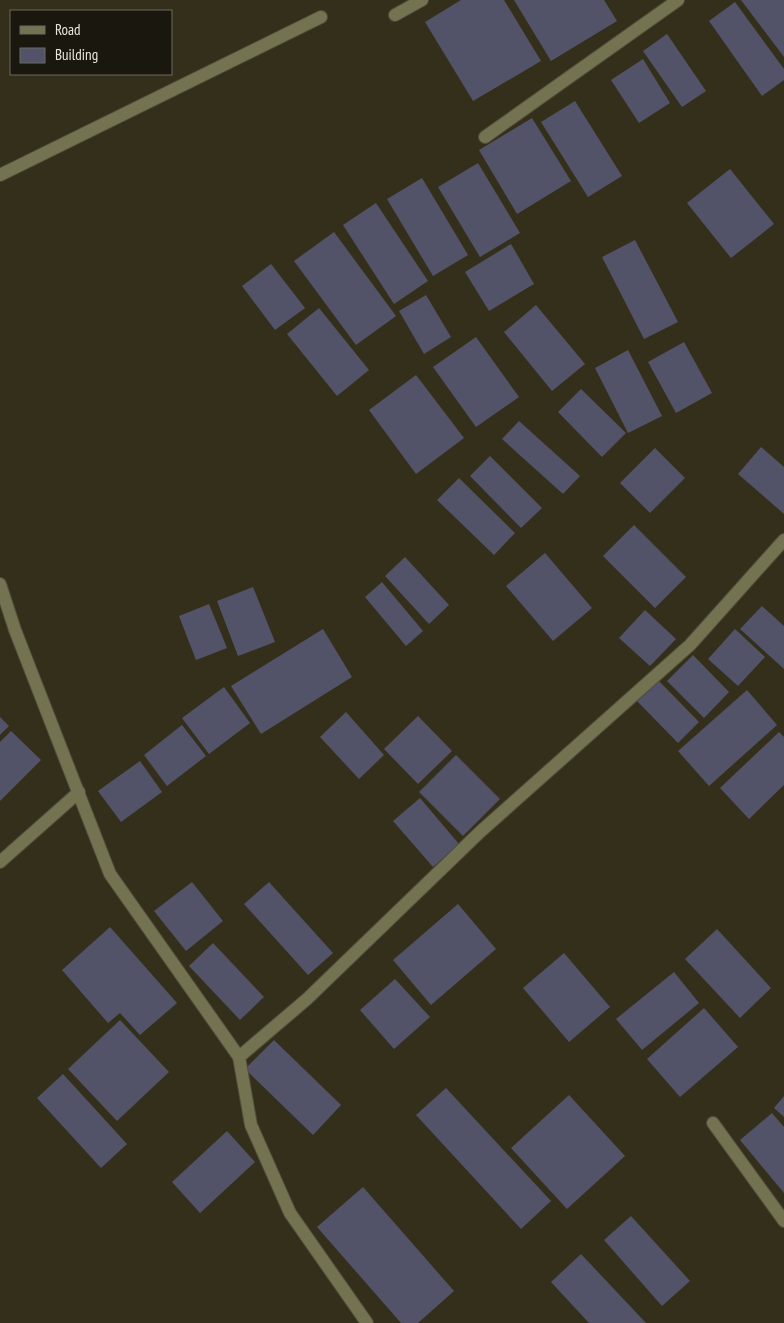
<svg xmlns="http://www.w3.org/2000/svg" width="784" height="1323" viewBox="0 0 784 1323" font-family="'PT Sans Narrow',sans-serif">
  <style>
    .building { fill: #525368 }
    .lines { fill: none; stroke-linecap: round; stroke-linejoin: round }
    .minor-casing { stroke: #514c3a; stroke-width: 14 }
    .minor { stroke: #737251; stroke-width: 12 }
  </style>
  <rect width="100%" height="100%" fill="#342f1b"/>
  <g class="building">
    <polygon points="461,0 504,0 541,61 473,101 425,22"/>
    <polygon points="514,0 604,0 617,21 551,61"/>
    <polygon points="741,0 784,0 784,57"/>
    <polygon points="735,2 784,69 784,80 762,96 709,21"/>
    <polygon points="667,34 706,91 682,107 643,51"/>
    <polygon points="643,59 670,103 639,123 611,80"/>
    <polygon points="575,101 622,176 588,197 541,122"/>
    <polygon points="532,118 571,181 517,214 479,150"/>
    <polygon points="478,163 520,233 480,257 438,187"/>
    <polygon points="730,169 774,224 731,258 687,203"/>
    <polygon points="422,178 468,255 433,276 387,199"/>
    <polygon points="376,203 428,281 394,304 343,225"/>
    <polygon points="334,232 396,316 356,345 294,261"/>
    <polygon points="635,240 678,322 644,339 602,257"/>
    <polygon points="511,244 534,284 489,311 465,272"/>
    <polygon points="271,264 305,308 275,330 242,286"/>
    <polygon points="426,295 451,337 424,354 399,311"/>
    <polygon points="536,305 585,364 552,391 504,332"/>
    <polygon points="319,308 369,370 337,396 287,334"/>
    <polygon points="476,337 519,397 476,427 433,367"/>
    <polygon points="684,342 712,393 676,413 648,362"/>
    <polygon points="628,350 662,416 628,433 595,368"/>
    <polygon points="416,375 464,438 416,474 369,410"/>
    <polygon points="581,389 626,433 602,457 558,412"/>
    <polygon points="519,421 580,476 563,494 502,439"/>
    <polygon points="761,447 784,467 784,514 738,474"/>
    <polygon points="655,448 685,478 650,513 620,483"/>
    <polygon points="490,456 542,508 521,528 470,476"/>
    <polygon points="459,478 515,533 494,555 437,500"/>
    <polygon points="634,525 686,577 655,608 603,556"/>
    <polygon points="545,553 592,608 553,641 506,586"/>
    <polygon points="405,557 449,605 429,624 385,576"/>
    <polygon points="382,582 423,631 406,646 365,597"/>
    <polygon points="253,587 275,642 238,656 217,601"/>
    <polygon points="209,604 227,648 196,660 179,616"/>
    <polygon points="762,606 784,626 784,669 740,629"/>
    <polygon points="645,610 676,639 650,666 619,638"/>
    <polygon points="323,629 352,677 261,734 231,686"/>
    <polygon points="735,629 765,657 738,686 708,659"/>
    <polygon points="693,655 729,692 704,718 667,681"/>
    <polygon points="658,680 699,722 678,743 637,701"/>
    <polygon points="224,687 250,723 209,754 182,718"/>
    <polygon points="747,690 777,725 709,786 678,751"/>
    <polygon points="346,712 384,755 359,779 320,737"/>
    <polygon points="418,716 452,751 418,784 384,749"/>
    <polygon points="0,717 9,726 0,735"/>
    <polygon points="182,725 206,756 167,786 144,755"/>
    <polygon points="11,731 41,760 0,801 0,742"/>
    <polygon points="779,732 784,737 784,785 749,819 720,788"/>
    <polygon points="456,755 500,799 463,836 419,792"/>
    <polygon points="140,761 162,792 121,822 98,791"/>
    <polygon points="420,798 459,844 433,867 393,821"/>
    <polygon points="192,882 223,921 186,951 154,911"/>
    <polygon points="269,882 333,953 308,975 244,904"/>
    <polygon points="458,904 496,949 431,1005 393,960"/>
    <polygon points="110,927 177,1003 140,1035 120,1013 108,1023 62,970"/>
    <polygon points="717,929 771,988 740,1018 685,959"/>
    <polygon points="213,943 264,997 240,1020 189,966"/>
    <polygon points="564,953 610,1007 569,1042 523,988"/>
    <polygon points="674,972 699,1003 642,1050 616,1019"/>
    <polygon points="395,979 430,1017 394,1049 360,1010"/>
    <polygon points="704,1008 738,1047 680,1097 647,1059"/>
    <polygon points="120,1020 169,1072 117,1121 68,1069"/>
    <polygon points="274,1040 341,1105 313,1135 245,1069"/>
    <polygon points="63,1074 127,1144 101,1168 37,1098"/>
    <polygon points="446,1088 551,1201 521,1229 416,1115"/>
    <polygon points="569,1095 625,1156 567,1209 511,1148"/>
    <polygon points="784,1096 784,1117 774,1108"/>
    <polygon points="772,1113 784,1127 784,1193 740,1140"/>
    <polygon points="227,1131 255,1162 200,1213 172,1182"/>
    <polygon points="363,1187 454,1291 418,1323 401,1323 317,1227"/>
    <polygon points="631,1216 690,1281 662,1306 604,1240"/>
    <polygon points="581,1254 646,1323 589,1323 551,1282"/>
  </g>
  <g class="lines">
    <g class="minor-casing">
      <g id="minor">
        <polyline points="395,15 422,0"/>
        <polyline points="485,137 678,0"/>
        <polyline points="0,175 321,17"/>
        <polyline points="0,584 15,630 110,874 239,1057 251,1125 290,1213 367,1323"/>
        <polyline points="0,862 79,792"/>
        <polyline points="239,1057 307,999 480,832 690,645 784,540"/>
        <polyline points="713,1123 784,1221"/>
      </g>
    </g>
    <use href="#minor" class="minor"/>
  </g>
  <rect x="10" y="10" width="162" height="65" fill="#19170e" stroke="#6d6a60"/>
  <rect x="20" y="26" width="25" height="8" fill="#737251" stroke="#6d6a60"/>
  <text x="55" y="35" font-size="15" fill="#eae6da">Road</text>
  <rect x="20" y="48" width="25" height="15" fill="#525368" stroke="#6d6a60"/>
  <text x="55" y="60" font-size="15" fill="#eae6da">Building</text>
</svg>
